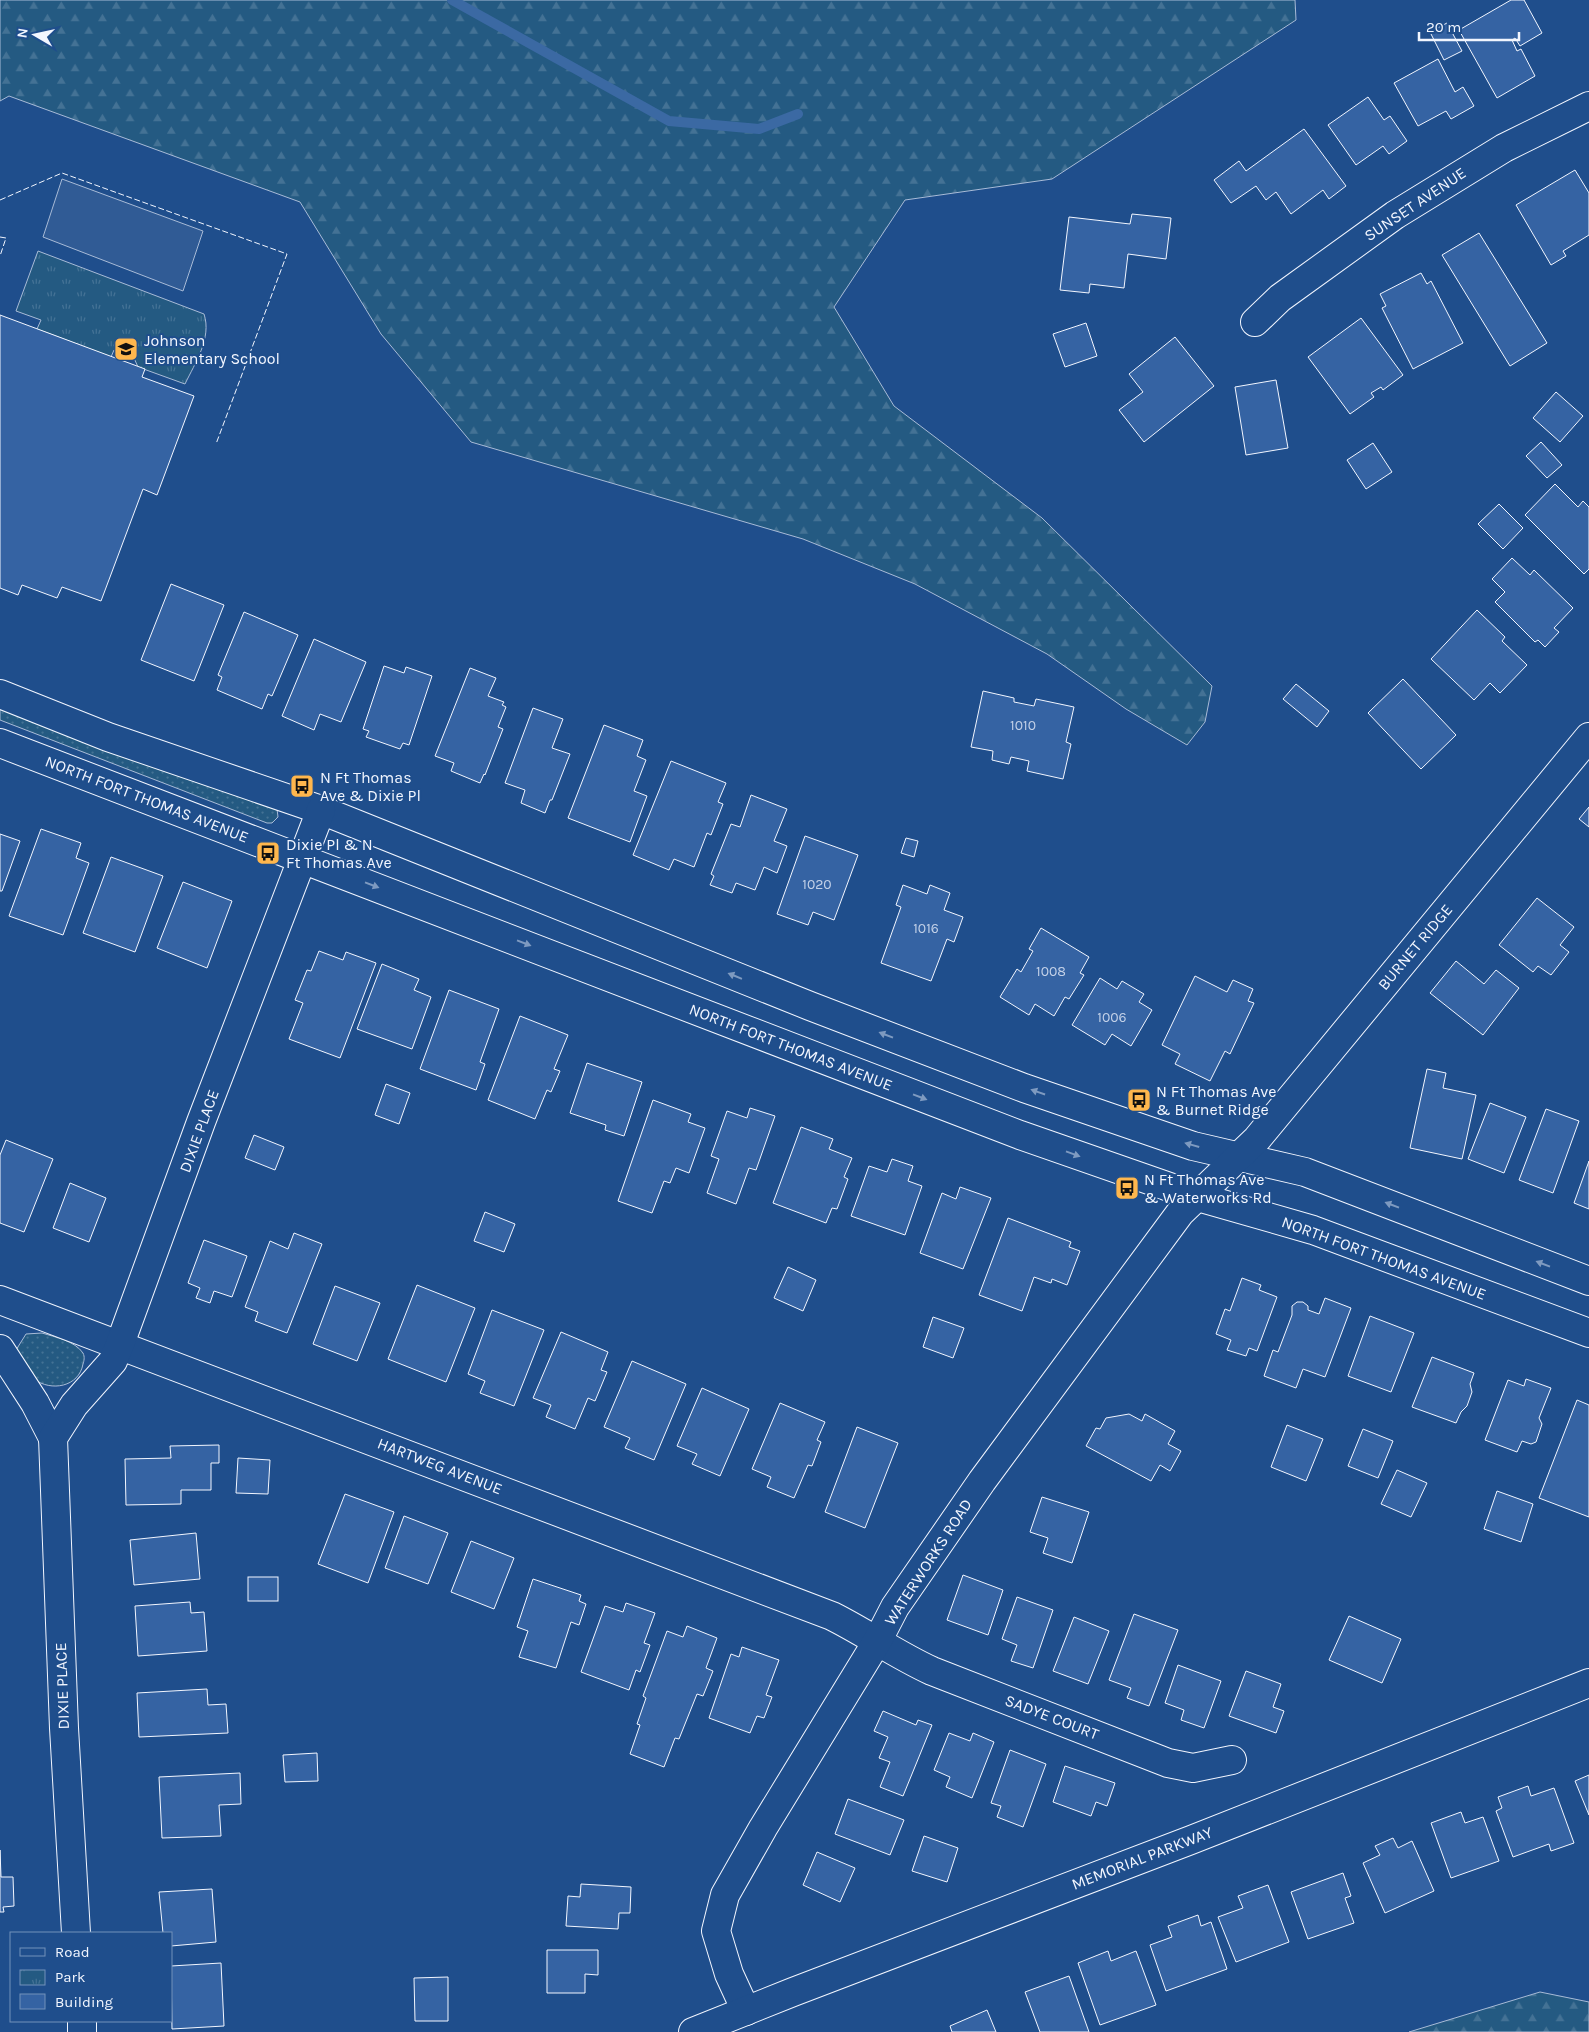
<svg xmlns="http://www.w3.org/2000/svg" width="1589" height="2032" viewBox="0 0 1589 2032" font-family="Karla,sans-serif">
  <style>
    .grass { fill: url(#grass-dots); stroke: #a8bbd7 }
    .forest { fill: url(#forest-firs); stroke: #a8bbd7 }
    .park { fill: url(#park-tufts); stroke: #a8bbd7 }
    .parking { fill: #305b95; stroke: #a8bbd7 }
    .lines { fill: none; stroke-linecap: round; stroke-linejoin: round }
    .stream { stroke: #3b69a3; stroke-width: 10 }
    .building { fill: #3563a3; stroke: #f2f6ff }
    .minor-casing { stroke: #f2f6ff; stroke-width: 30 }
    .major-casing { stroke: #f2f6ff; stroke-width: 30 }
    .minor { stroke: #1f4e8c; stroke-width: 28 }
    .major { stroke: #1f4e8c; stroke-width: 28 }
    .fence { stroke: #f2f6ff; stroke-width: 1; stroke-dasharray: 6 2.5; stroke-linecap: butt }
    .oneway { fill: #7e9ac0 }
    .labels { text-anchor: middle; dominant-baseline: central; stroke-width: 4; stroke-linejoin: round; paint-order: stroke }
    .number-label { font-size: 14px; fill: #c3d1e8 }
    .street-label { font-size: 16px; fill: #f2f6ff; stroke: #1f4e8c }
    .poi-label { font-size: 16px; fill: #f2f6ff; stroke: #1f4e8c; text-anchor: start }
  </style>
  <defs>
    <pattern id="grass-dots" width="8" height="8" patternUnits="userSpaceOnUse" patternTransform="scale(1.25)"><rect width="8" height="8" fill="#245a82"/><path d="M2 2h.1M6 6h.1" fill="none" stroke="#447295" stroke-width="1.8" stroke-linecap="round"/></pattern>
    <pattern id="forest-firs" width="22" height="20" patternUnits="userSpaceOnUse" patternTransform="scale(1.25)"><rect width="22" height="20" fill="#245a82"/><path d="M5 1l3.5 6h-7zM16 11l3.5 6h-7z" fill="#447295"/></pattern>
    <pattern id="park-tufts" width="24" height="20" patternUnits="userSpaceOnUse" patternTransform="scale(1.25)"><rect width="24" height="20" fill="#245a82"/><path d="M3 7l-1-3M5 7V3M7 7l1-3M15 17l-1-3M17 17v-4M19 17l1-3" fill="none" stroke="#447295"/></pattern>
  </defs>
  <rect width="100%" height="100%" fill="#1f4e8c"/>
  <g class="grass">
    <polygon points="0,701 277,809 278,817 272,823 267,823 0,720"/>
    <path d="M42 1333C55 1337 75 1341 83 1353 85 1357 84 1361 83 1364 79 1387 51 1392 34 1379 28 1374 20 1357 16 1350L26 1334Z"/>
  </g>
  <g class="forest">
    <polygon points="0,0 1295,0 1296,20 1052,179 905,200 834,307 894,406 1042,518 1212,686 1205,722 1187,745 1126,709 1047,654 915,584 803,539 471,442 381,334 300,202 9,96 0,101"/>
    <polygon points="1540,1992 1589,2002 1589,2032 1409,2032"/>
  </g>
  <path class="park" d="M38 251 204 314C212 338 195 363 185 384L138 367 134 358 114 350 111 357 37 329 41 320 16 311Z"/>
  <polygon class="parking" points="62,179 203,231 183,291 43,237"/>
  <g class="lines">
    <polyline class="stream" points="452,0 669,121 759,129 798,114"/>
  </g>
  <g class="building">
    <polygon points="1511,0 1524,0 1542,33 1520,46 1515,38 1512,40 1517,51 1521,49 1535,76 1497,98 1459,30"/>
    <polygon points="1447,23 1462,51 1444,60 1430,32"/>
    <polygon points="1438,59 1455,92 1463,87 1474,106 1451,119 1446,111 1418,126 1394,83"/>
    <polygon points="1368,97 1384,120 1390,116 1407,141 1389,154 1383,146 1356,165 1328,125"/>
    <polygon points="1304,129 1346,186 1329,199 1323,190 1291,214 1276,192 1266,200 1256,186 1231,203 1214,180 1239,161 1246,171"/>
    <polygon points="1575,170 1589,193 1589,235 1563,251 1566,256 1551,265 1516,205"/>
    <polygon points="1132,214 1171,218 1166,259 1128,254 1124,288 1090,284 1089,293 1060,290 1069,217 1130,224"/>
    <polygon points="1479,233 1547,343 1510,366 1442,255"/>
    <polygon points="1421,273 1427,284 1431,281 1463,343 1413,369 1382,308 1386,306 1380,294"/>
    <polygon points="0,315 145,369 142,377 194,396 157,495 143,489 101,601 62,587 57,598 22,585 18,595 0,588"/>
    <polygon points="1361,318 1403,375 1383,390 1381,387 1371,393 1374,397 1350,414 1308,357"/>
    <polygon points="1086,323 1097,356 1065,367 1053,334"/>
    <polygon points="1175,337 1214,386 1144,442 1119,410 1143,392 1129,374"/>
    <polygon points="1276,380 1288,448 1246,455 1235,387"/>
    <polygon points="1556,392 1583,416 1560,442 1533,418"/>
    <polygon points="1541,442 1562,465 1547,478 1526,456"/>
    <polygon points="1373,443 1392,472 1366,489 1347,460"/>
    <polygon points="1555,484 1578,507 1583,501 1589,507 1589,569 1584,574 1525,515"/>
    <polygon points="1499,504 1523,528 1503,549 1478,524"/>
    <polygon points="1512,558 1530,575 1534,570 1573,608 1554,628 1559,632 1545,647 1538,640 1535,642 1495,602 1505,592 1492,579"/>
    <polygon points="171,584 224,605 194,681 141,660"/>
    <polygon points="1477,610 1505,637 1502,641 1527,665 1500,693 1490,683 1474,700 1431,659"/>
    <polygon points="244,612 298,635 272,696 268,694 262,709 217,690 222,677 218,675"/>
    <polygon points="314,639 366,662 341,722 320,714 314,730 282,716"/>
    <polygon points="384,666 404,673 406,667 432,676 409,745 403,743 400,749 366,737 369,731 363,729"/>
    <polygon points="470,668 496,678 488,696 504,702 502,705 506,707 498,727 503,729 485,775 484,774 480,783 451,771 454,763 435,756"/>
    <polygon points="1403,679 1456,735 1421,769 1368,713"/>
    <polygon points="1296,684 1329,711 1317,727 1283,699"/>
    <polygon points="983,691 1014,698 1014,702 1034,706 1036,699 1074,707 1066,742 1071,744 1063,779 1027,771 1029,761 1011,757 1009,764 992,760 993,751 971,747"/>
    <polygon points="533,708 563,719 552,748 570,754 552,800 550,800 545,813 521,803 525,790 505,783"/>
    <polygon points="604,725 643,740 637,756 646,760 634,791 647,796 630,842 568,818"/>
    <polygon points="671,761 726,783 718,802 723,804 711,835 707,833 694,867 674,859 669,870 633,855"/>
    <polygon points="751,795 787,809 774,841 787,846 777,873 764,867 755,890 736,883 732,893 710,885 714,876 711,874 731,824 740,827"/>
    <polygon points="1589,807 1589,827 1579,819"/>
    <polygon points="41,829 81,843 76,858 89,863 63,935 9,916"/>
    <polygon points="0,834 20,841 2,891 0,891"/>
    <polygon points="805,836 858,855 834,920 813,912 808,925 777,914"/>
    <polygon points="906,838 918,841 914,857 901,853"/>
    <polygon points="111,857 163,876 135,952 83,933"/>
    <polygon points="183,882 232,901 207,968 157,948"/>
    <polygon points="903,885 927,894 930,885 950,893 944,910 963,917 954,942 947,939 931,981 881,963 901,907 896,905"/>
    <polygon points="1537,898 1574,927 1560,945 1569,952 1551,975 1538,966 1533,972 1499,945"/>
    <polygon points="1041,928 1089,957 1080,973 1084,975 1069,999 1065,997 1054,1016 1035,1004 1029,1015 1000,997 1017,969 1021,972 1033,951 1029,949"/>
    <polygon points="319,951 343,960 346,952 376,963 340,1058 289,1039 303,1003 295,1000 307,970 311,971"/>
    <polygon points="1456,961 1484,984 1496,970 1519,988 1483,1035 1430,993"/>
    <polygon points="382,964 419,979 414,990 431,997 412,1049 357,1029"/>
    <polygon points="1195,976 1227,992 1233,980 1253,989 1248,1001 1254,1003 1230,1054 1225,1051 1210,1081 1175,1064 1180,1054 1162,1045"/>
    <polygon points="1100,978 1117,989 1122,981 1144,994 1139,1002 1152,1010 1131,1046 1112,1034 1105,1045 1072,1025"/>
    <polygon points="449,990 499,1009 480,1062 485,1064 476,1090 420,1069"/>
    <polygon points="520,1016 568,1035 554,1069 560,1071 551,1092 547,1090 535,1119 488,1100"/>
    <polygon points="587,1063 642,1082 624,1136 605,1130 606,1125 570,1113"/>
    <polygon points="1427,1069 1446,1073 1443,1088 1476,1095 1462,1159 1410,1148"/>
    <polygon points="386,1084 410,1093 399,1124 375,1115"/>
    <polygon points="653,1100 691,1114 688,1122 705,1128 689,1173 676,1168 670,1183 664,1181 652,1213 618,1201"/>
    <polygon points="1490,1103 1526,1117 1504,1173 1468,1159"/>
    <polygon points="750,1108 775,1116 756,1170 749,1168 736,1204 707,1193 719,1159 711,1156 727,1111 747,1118"/>
    <polygon points="1546,1109 1579,1121 1553,1193 1519,1180"/>
    <polygon points="801,1127 833,1139 829,1149 852,1158 844,1177 848,1179 837,1209 832,1208 826,1223 773,1203"/>
    <polygon points="254,1135 284,1147 275,1170 245,1158"/>
    <polygon points="6,1140 53,1159 24,1232 0,1223 0,1155"/>
    <polygon points="892,1159 913,1166 908,1181 922,1186 905,1235 851,1216 869,1166 887,1172"/>
    <polygon points="1589,1161 1589,1209 1574,1203"/>
    <polygon points="70,1183 106,1198 89,1242 53,1228"/>
    <polygon points="960,1187 991,1198 963,1269 920,1253 942,1193 956,1199"/>
    <polygon points="485,1212 515,1224 504,1252 474,1241"/>
    <polygon points="1008,1218 1071,1242 1069,1247 1080,1251 1067,1285 1052,1279 1051,1283 1034,1277 1022,1311 979,1295"/>
    <polygon points="294,1233 322,1244 287,1333 255,1321 258,1312 245,1307 270,1241 288,1249"/>
    <polygon points="204,1240 247,1256 232,1297 214,1291 210,1303 196,1298 200,1288 188,1283"/>
    <polygon points="788,1267 816,1280 803,1311 774,1298"/>
    <polygon points="1242,1278 1261,1285 1259,1290 1277,1297 1257,1351 1249,1348 1246,1356 1227,1350 1231,1340 1216,1334 1225,1309 1230,1311"/>
    <polygon points="417,1285 475,1308 446,1382 388,1359"/>
    <polygon points="335,1286 380,1303 357,1361 313,1344"/>
    <polygon points="1325,1298 1351,1308 1325,1377 1303,1369 1296,1388 1264,1376 1273,1350 1278,1352 1292,1315 1292,1306 1297,1302 1303,1302 1308,1306 1308,1310 1319,1314"/>
    <polygon points="492,1310 544,1330 514,1406 480,1393 485,1381 468,1374"/>
    <polygon points="1370,1316 1414,1333 1391,1392 1348,1376"/>
    <polygon points="933,1317 964,1328 953,1358 923,1347"/>
    <polygon points="561,1332 608,1352 601,1370 607,1372 595,1401 588,1398 575,1429 546,1417 551,1405 533,1398"/>
    <polygon points="1432,1357 1474,1373 1470,1384 1472,1392 1467,1406 1461,1412 1456,1423 1412,1407"/>
    <polygon points="632,1361 686,1384 654,1460 625,1448 630,1438 604,1427"/>
    <polygon points="1526,1379 1551,1388 1539,1418 1542,1424 1536,1442 1531,1444 1522,1441 1517,1452 1485,1440 1508,1380 1524,1386"/>
    <polygon points="702,1388 749,1409 720,1476 692,1464 697,1454 677,1446"/>
    <polygon points="1577,1400 1589,1405 1589,1517 1539,1498"/>
    <polygon points="780,1403 825,1422 817,1440 821,1442 812,1466 808,1465 794,1498 767,1487 771,1477 752,1469"/>
    <polygon points="1129,1414 1142,1421 1145,1414 1175,1431 1168,1444 1181,1451 1170,1471 1160,1465 1151,1481 1086,1446 1096,1428 1100,1429 1106,1418"/>
    <polygon points="1287,1425 1323,1439 1306,1481 1271,1467"/>
    <polygon points="857,1427 898,1443 865,1528 825,1512"/>
    <polygon points="1363,1429 1393,1441 1378,1478 1348,1466"/>
    <polygon points="219,1445 219,1463 211,1463 211,1490 181,1490 181,1504 126,1505 125,1459 171,1458 170,1446"/>
    <polygon points="238,1458 270,1460 268,1494 236,1493"/>
    <polygon points="1397,1470 1427,1483 1411,1517 1381,1504"/>
    <polygon points="1497,1491 1533,1504 1521,1542 1484,1529"/>
    <polygon points="345,1494 394,1512 368,1583 318,1564"/>
    <polygon points="1042,1497 1089,1512 1072,1563 1043,1553 1048,1538 1030,1532"/>
    <polygon points="404,1516 448,1533 428,1584 385,1568"/>
    <polygon points="196,1533 200,1579 134,1585 130,1540"/>
    <polygon points="471,1541 514,1558 494,1609 451,1592"/>
    <polygon points="963,1575 1003,1590 988,1635 947,1620"/>
    <rect x="248" y="1577" width="30" height="24"/>
    <polygon points="533,1579 581,1595 579,1601 586,1604 579,1625 571,1622 556,1668 519,1657 528,1631 517,1627"/>
    <polygon points="1017,1597 1053,1610 1033,1668 1011,1661 1017,1645 1002,1639"/>
    <polygon points="190,1602 191,1613 204,1612 207,1651 138,1656 135,1606"/>
    <polygon points="626,1603 655,1613 644,1643 650,1645 640,1672 636,1670 629,1690 581,1672 605,1606 623,1612"/>
    <polygon points="1134,1614 1178,1630 1149,1706 1127,1698 1131,1688 1109,1680"/>
    <polygon points="1349,1616 1401,1639 1382,1683 1329,1660"/>
    <polygon points="1074,1617 1109,1631 1088,1684 1053,1671"/>
    <polygon points="687,1626 717,1638 706,1668 713,1671 703,1696 697,1694 679,1739 675,1738 664,1767 630,1754 640,1725 637,1724 646,1698 643,1696 667,1631 683,1637"/>
    <polygon points="742,1647 779,1660 766,1695 772,1697 764,1718 757,1716 750,1733 709,1718 731,1654 739,1657"/>
    <polygon points="1178,1665 1221,1681 1204,1728 1181,1720 1184,1710 1165,1703"/>
    <polygon points="1246,1671 1281,1684 1273,1707 1284,1711 1276,1733 1229,1716"/>
    <polygon points="207,1689 208,1705 226,1704 228,1733 139,1737 137,1693"/>
    <polygon points="883,1711 916,1725 918,1720 932,1725 903,1796 880,1787 890,1762 879,1758 888,1737 874,1731"/>
    <polygon points="949,1733 970,1741 973,1733 994,1742 972,1798 946,1787 950,1777 934,1770"/>
    <polygon points="1010,1750 1046,1764 1023,1827 997,1817 1001,1806 991,1803"/>
    <polygon points="317,1753 318,1781 285,1782 283,1755"/>
    <polygon points="1065,1766 1115,1783 1107,1806 1096,1802 1091,1816 1053,1802"/>
    <polygon points="240,1773 241,1804 219,1805 221,1836 162,1838 159,1777"/>
    <polygon points="1589,1775 1589,1815 1575,1781"/>
    <polygon points="1528,1786 1531,1796 1554,1788 1574,1843 1551,1851 1549,1844 1513,1857 1496,1811 1502,1808 1498,1797"/>
    <polygon points="848,1799 904,1820 890,1855 835,1834"/>
    <polygon points="1461,1812 1465,1823 1483,1817 1499,1861 1451,1878 1431,1823"/>
    <polygon points="924,1836 958,1848 947,1882 912,1871"/>
    <polygon points="1393,1838 1398,1848 1412,1841 1434,1891 1385,1913 1363,1863 1380,1855 1375,1846"/>
    <polygon points="0,1850 1,1877 13,1877 14,1906 3,1907 4,1912 0,1912"/>
    <polygon points="817,1852 855,1868 840,1902 803,1885"/>
    <polygon points="1343,1873 1351,1896 1345,1898 1354,1923 1308,1939 1291,1892"/>
    <polygon points="581,1884 631,1887 630,1913 619,1913 618,1929 566,1926 568,1896 580,1897"/>
    <polygon points="1268,1885 1289,1942 1236,1962 1218,1917 1243,1908 1238,1896"/>
    <polygon points="212,1889 216,1942 171,1946 171,1933 163,1933 159,1892"/>
    <polygon points="1198,1915 1201,1926 1211,1922 1227,1969 1166,1991 1150,1945 1172,1937 1168,1926"/>
    <polygon points="547,1950 598,1950 598,1975 585,1974 585,1993 547,1993"/>
    <polygon points="1108,1951 1111,1961 1136,1951 1156,2005 1100,2025 1078,1963"/>
    <polygon points="221,1963 224,2026 172,2029 171,1966"/>
    <polygon points="1069,1976 1089,2032 1040,2032 1025,1992"/>
    <polygon points="448,1977 448,2021 415,2021 414,1978"/>
    <polygon points="987,2010 996,2032 952,2032 950,2026"/>
  </g>
  <g class="lines">
    <g class="minor-casing">
      <g id="minor">
        <polyline points="1255,322 1280,298 1395,215 1504,148 1589,106"/>
        <polyline points="0,694 108,737 321,810 810,1006 1024,1088 1193,1146 1305,1172 1589,1281"/>
        <polyline points="0,743 1020,1135 1198,1197 1313,1230 1589,1333"/>
        <path d="M0 1300 832 1616C866 1633 897 1655 932 1671L1168 1763 1193 1768 1232 1760"/>
        <polyline points="0,1349 35,1403 53,1438"/>
        <polyline points="76,1933 64,1728 53,1438 74,1405 113,1361 120,1344 201,1122 321,810"/>
        <polyline points="746,2011 729,1974 716,1931 725,1895 763,1828 878,1640 895,1607 982,1481 1180,1213 1257,1139 1589,737"/>
        <polyline points="82,2021 82,2032"/>
      </g>
    </g>
    <g class="major-casing">
      <polyline id="major" points="693,2032 793,1992 1191,1840 1589,1683"/>
    </g>
    <use href="#minor" class="minor"/>
    <use href="#major" class="major"/>
    <g class="fence">
      <polyline points="0,200 62,173 287,254 216,444"/>
      <polyline points="0,237 6,238 0,256"/>
    </g>
  </g>
  <defs><path id="oneway-solid" d="M-6-.8H1V-3.2L6.5 0L1 3.2V.8H-6Z" transform="scale(1.25)"/></defs>
  <g class="oneway">
    <use href="#oneway-solid" transform="translate(372 885) rotate(21)"/>
    <use href="#oneway-solid" transform="translate(524 943) rotate(21)"/>
    <use href="#oneway-solid" transform="translate(735 976) rotate(-158)"/>
    <use href="#oneway-solid" transform="translate(886 1035) rotate(-159)"/>
    <use href="#oneway-solid" transform="translate(1038 1092) rotate(-161)"/>
    <use href="#oneway-solid" transform="translate(920 1097) rotate(21)"/>
    <use href="#oneway-solid" transform="translate(1192 1145) rotate(-164)"/>
    <use href="#oneway-solid" transform="translate(1073 1154) rotate(20)"/>
    <use href="#oneway-solid" transform="translate(1392 1205) rotate(-159)"/>
    <use href="#oneway-solid" transform="translate(1543 1264) rotate(-159)"/>
  </g>
  <defs>
    <g id="school-square" transform="scale(1.25)"><rect x="-9" y="-9" width="18" height="18" rx="4" fill="#ffb74d" stroke="#1f4e8c"/><path d="M0-5L7-2L0 1L-7-2ZM-4 1L0 2.5L4 1V4Q0 6-4 4Z" fill="#111"/></g>
    <g id="bus-square" transform="scale(1.25)"><rect x="-9" y="-9" width="18" height="18" rx="4" fill="#ffb74d" stroke="#1f4e8c"/><path d="M-5-6H5V4H4V6H2V4H-2V6H-4V4H-5ZM-3.5-4V0h7V-4ZM-3.5 1.2v1.5H-2V1.2ZM2 1.2v1.5H3.5V1.2Z" fill="#111"/></g>
  </defs>
  <g fill-rule="evenodd">
    <use href="#school-square" x="126" y="349"/>
    <use href="#bus-square" x="302" y="786"/>
    <use href="#bus-square" x="268" y="853"/>
    <use href="#bus-square" x="1139" y="1100"/>
    <use href="#bus-square" x="1127" y="1188"/>
  </g>
  <g class="labels">
    <g class="number-label">
      <text x="1023" y="725">1010</text>
      <text x="817" y="884">1020</text>
      <text x="926" y="928">1016</text>
      <text x="1051" y="971">1008</text>
      <text x="1112" y="1017">1006</text>
    </g>
    <g class="street-label">
      <text transform="translate(1415 204) rotate(-34)">SUNSET AVENUE</text>
      <text transform="translate(147 799) rotate(21)">NORTH FORT THOMAS AVENUE</text>
      <text transform="translate(1415 947) rotate(-50)">BURNET RIDGE</text>
      <text transform="translate(791 1047) rotate(21)">NORTH FORT THOMAS AVENUE</text>
      <text transform="translate(199 1131) rotate(-70)">DIXIE PLACE</text>
      <text transform="translate(1384 1258) rotate(20)">NORTH FORT THOMAS AVENUE</text>
      <text transform="translate(440 1466) rotate(21)">HARTWEG AVENUE</text>
      <text transform="translate(928 1562) rotate(-57)">WATERWORKS ROAD</text>
      <text transform="translate(62 1686) rotate(-92)">DIXIE PLACE</text>
      <text transform="translate(1052 1717) rotate(21)">SADYE COURT</text>
      <text transform="translate(1142 1858) rotate(-21)">MEMORIAL PARKWAY</text>
    </g>
    <g class="poi-label">
      <text x="144" y="340">Johnson<tspan x="144" dy="18">Elementary School</tspan></text>
      <text x="320" y="777">N Ft Thomas<tspan x="320" dy="18">Ave &amp; Dixie Pl</tspan></text>
      <text x="286" y="844">Dixie Pl &amp; N<tspan x="286" dy="18">Ft Thomas Ave</tspan></text>
      <text x="1156" y="1091">N Ft Thomas Ave<tspan x="1156" dy="18">&amp; Burnet Ridge</tspan></text>
      <text x="1144" y="1179">N Ft Thomas Ave<tspan x="1144" dy="18">&amp; Waterworks Rd</tspan></text>
    </g>
  </g>
  <rect x="10" y="1932" width="162" height="90" fill="#1f4e8c" stroke="#7391ba"/>
  <rect x="20" y="1948" width="25" height="8" fill="#1f4e8c" stroke="#7391ba"/>
  <text x="55" y="1957" font-size="15" fill="#f2f6ff">Road</text>
  <rect x="20" y="1970" width="25" height="15" fill="url(#park-tufts)" stroke="#7391ba"/>
  <text x="55" y="1982" font-size="15" fill="#f2f6ff">Park</text>
  <rect x="20" y="1994" width="25" height="15" fill="#3563a3" stroke="#7391ba"/>
  <text x="55" y="2007" font-size="15" fill="#f2f6ff">Building</text>
  <g transform="translate(35 35) rotate(279)" stroke="#1f4e8c" stroke-width="4" paint-order="stroke">
  <path d="M0-4L9 19L0 12L-9 19Z" fill="#f2f6ff"/>
  <text y="-8" font-size="14" font-weight="bold" text-anchor="middle" fill="#f2f6ff">N</text>
  </g>
  <path d="M1419 32v8h100v-8" fill="none" stroke="#f2f6ff" stroke-width="2.5"/>
  <text x="1426" y="32" font-size="15" fill="#f2f6ff" stroke="#1f4e8c" stroke-width="4" paint-order="stroke">20 m</text>
</svg>
